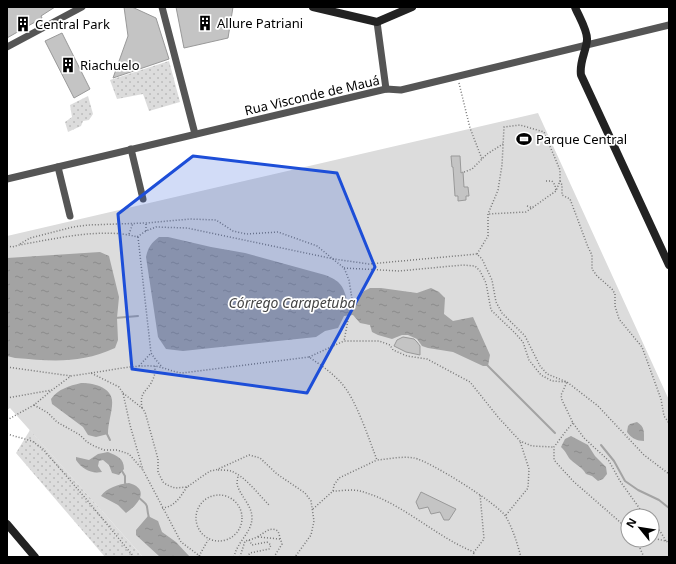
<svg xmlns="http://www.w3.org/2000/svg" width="676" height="564" viewBox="0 0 676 564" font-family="'Noto Sans',sans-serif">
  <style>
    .grass { fill: url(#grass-dots) }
    .park { fill: #dcdcdc; fill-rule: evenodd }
    .water { fill: url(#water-ripples) }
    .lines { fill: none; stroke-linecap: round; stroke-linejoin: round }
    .stream { stroke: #a3a3a3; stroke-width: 2 }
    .building { fill: #c4c4c4; stroke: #999 }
    .path { stroke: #777; stroke-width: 1.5; stroke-dasharray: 1 2; stroke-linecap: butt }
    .street { stroke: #555; stroke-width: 7 }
    .secondary { stroke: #222; stroke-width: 8 }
    .marked { fill: #1d4ed8; fill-opacity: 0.2; stroke: #1d4ed8; stroke-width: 3; stroke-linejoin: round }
    .labels { text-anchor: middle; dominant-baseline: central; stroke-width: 3.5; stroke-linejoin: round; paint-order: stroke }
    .poi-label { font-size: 13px; fill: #000; stroke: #fff; text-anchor: start }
    .street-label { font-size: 13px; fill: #000; stroke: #fff }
    .water-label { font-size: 14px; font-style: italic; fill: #444; stroke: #fff }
  </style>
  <defs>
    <pattern id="grass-dots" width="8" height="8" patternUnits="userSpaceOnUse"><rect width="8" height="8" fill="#dcdcdc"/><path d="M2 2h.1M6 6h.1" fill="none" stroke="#bbb" stroke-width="1.8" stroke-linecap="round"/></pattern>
    <pattern id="water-ripples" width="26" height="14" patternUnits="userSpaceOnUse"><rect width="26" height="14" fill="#a3a3a3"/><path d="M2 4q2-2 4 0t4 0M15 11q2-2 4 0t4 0" fill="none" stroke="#8b8b8b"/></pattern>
  </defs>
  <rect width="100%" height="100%" fill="#fff"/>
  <g class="grass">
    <polygon points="169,61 180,102 149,111 143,94 117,99 110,80"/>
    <polygon points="88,96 93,114 89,120 83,121 81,126 68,132 65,122 72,117 70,105"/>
    <polygon points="30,430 143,557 105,557 16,453"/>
  </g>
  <path class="park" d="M538 113 669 400V557H143L10 408 7 410V236ZM628 516H652V540H628Z"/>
  <g class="water">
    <path d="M159 237H168L211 247 245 253 325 275C340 281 343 285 347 300L356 302 364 291 370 288H381L417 293 431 288 439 292 445 298 444 314 453 321 473 317 490 355 488 366H483L453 352 428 348 422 346 417 339 408 335H402L392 339 378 335 372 332 370 325 360 323 353 315 344 316 338 328 325 331 316 337 183 351 166 349 158 337 146 257C148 248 151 243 159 237Z"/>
    <path d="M100 252 109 256 119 297 117 318 118 340 115 348C80 364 52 361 15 358L7 356V258Z"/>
    <path d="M81 383C95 383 115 388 112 406 111 416 108 424 108 434L96 437 88 435 83 427 52 404 51 399C58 389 69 386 81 383Z"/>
    <path d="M637 422C645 427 644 432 644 441 637 441 631 438 627 432L628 426 630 424Z"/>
    <path d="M571 436 588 445 595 456 606 467 607 474 603 479 598 481 592 476 586 474C582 467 576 465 571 460 568 458 566 451 561 447L565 439Z"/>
    <path d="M108 452C117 456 124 458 124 469L119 475 112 473 109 465 103 460 99 461 98 466 102 472C91 474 82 469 76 460V457L89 460 98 454Z"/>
    <path d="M129 483C150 489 139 504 126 513L118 505 101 496C106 488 119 484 129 483Z"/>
    <polygon points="148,516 158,521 162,532 176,542 190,557 160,557 136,535 136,530"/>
  </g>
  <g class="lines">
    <g class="stream">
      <polyline points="115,318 138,316"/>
      <polyline points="487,365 555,433"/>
      <polyline points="106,432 110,440"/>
      <polyline points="601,445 614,461 625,481 638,490 659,500 669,508"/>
      <polyline points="122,471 125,476 125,483 126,485"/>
      <path d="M138 497C151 508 145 503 149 518"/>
    </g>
  </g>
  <g class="building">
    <polygon points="7,7 55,7 41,16 42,18 7,38"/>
    <polygon points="124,7 132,7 156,18 169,59 113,78 128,36"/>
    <polygon points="176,7 233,7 228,38 184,48"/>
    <polygon points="62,33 90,89 74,98 45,41"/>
    <polygon points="451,156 460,156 461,173 463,172 464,187 468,187 469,196 466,196 466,200 458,201 458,196 455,196 453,167 452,167"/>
    <polygon points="403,337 414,339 417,342 420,346 420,355 406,352 394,346 397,340"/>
    <polygon points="421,492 456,509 449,520 444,520 440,512 431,514 428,507 419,509 416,502"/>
  </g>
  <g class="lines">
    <g class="path">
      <polyline points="459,83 470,128 482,159"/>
      <polyline points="464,172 472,169 487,154 503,144"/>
      <polyline points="546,181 552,181 555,185 556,191"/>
      <polyline points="560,181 562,185 562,195 570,199 588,247 592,255 592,269 597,276 612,289 615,294 615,306 619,319 642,347 661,399 664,416 669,423"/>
      <polyline points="527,206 533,208"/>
      <polyline points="146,231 146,223"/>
      <polyline points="129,234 133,223"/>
      <polyline points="138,237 151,353"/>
      <polyline points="20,244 30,238 73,227 88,225 146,223 190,219 216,220 233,231 246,234 278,232 317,246 344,268 349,280 352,299 344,341"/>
      <path d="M7 246 12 247 19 245C54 239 103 227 137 237L146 231 156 227 187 228 334 259 369 264 477 254 482 259 492 280 496 302 502 313 525 336 540 366 547 374 567 382 598 406 644 455 669 474"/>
      <polyline points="477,254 488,236 488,214 498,190 502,165 504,127 520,125 544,132 560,170 560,181 556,191 526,212 488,214"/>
      <polyline points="344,268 399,271 463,265 475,266 480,271 486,283 491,310 514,332 523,342 529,360 541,375 552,381 567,382 561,395 562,400 573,423 584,438 609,461 620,481 645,516"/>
      <polyline points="309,357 344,341 379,341 390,345 393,350 407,356 427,359 470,382 498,417 520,441 532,446 554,447"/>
      <polyline points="139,366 151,353 156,360 162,367"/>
      <polyline points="7,367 71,376"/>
      <path d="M91 373C112 370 133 365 154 366 164 367 172 372 182 373L309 357C322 366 336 375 346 389 358 406 369 439 377 460 389 459 402 456 414 458 428 460 500 505 506 517 513 529 517 543 521 557"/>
      <polyline points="123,393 142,408 145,412 158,459 158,472 163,482 167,485 175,488 187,487 210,471 216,470 249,455 260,458 277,474 305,493 311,501 314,521 311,535 295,557"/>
      <polyline points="7,398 52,390 71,376 91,373 119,387 123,393 130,425 143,470 181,542 201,557"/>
      <polyline points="34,405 48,413 57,422 80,435 87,442 94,446 104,450 117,450 129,454 142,469"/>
      <path d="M142 408C139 390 148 392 153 379 155 375 155 371 155 366"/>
      <polyline points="7,420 34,405 52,390"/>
      <polyline points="573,423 566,431 554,447 554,460 573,481 628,529"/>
      <polyline points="7,434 32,441 43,449 87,500 134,557"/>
      <path d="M218 470C222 470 227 470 231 471 245 476 259 495 269 505"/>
      <path d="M333 491C341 491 352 489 360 491 402 502 434 536 474 552L484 539 480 494"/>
      <circle cx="219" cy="518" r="23"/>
      <path d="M162 508C175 507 180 497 187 487"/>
      <polyline points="313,509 333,491 334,485 339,478 377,460"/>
      <polyline points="506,515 528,488 529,469 520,441"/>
      <polyline points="652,524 660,531 666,541"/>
      <polyline points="258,537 280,539"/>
      <polyline points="652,538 666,541 669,543"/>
      <polyline points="636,540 644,557"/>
      <polyline points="199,556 208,540"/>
      <path d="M234 557C237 542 252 532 252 518 252 505 240 496 237 484 237 481 238 477 238 475"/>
      <path d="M240 557 245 541C249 540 253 539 257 537 265 533 269 526 278 531L282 544 274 557"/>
      <polyline points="247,557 250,553 269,549 271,545 267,542 252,545 249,540"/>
      <polyline points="473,557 474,552"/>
    </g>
    <g class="street">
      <polyline points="162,7 195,134"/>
      <polyline points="377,22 386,89"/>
      <polyline points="7,47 82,7"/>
      <polyline points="131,149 143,199"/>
      <polyline points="58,167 70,216"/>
      <polyline points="7,179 386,89 401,90 669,25"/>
    </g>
    <g class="secondary">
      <polyline points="313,7 377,22 412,7"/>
      <path d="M575 7C578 15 588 31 587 40 586 52 579 62 581 75L669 265"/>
      <polyline points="7,524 35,557"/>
    </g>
  </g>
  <path class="marked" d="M193 156 337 173 375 267 307 393 132 369 118 214Z"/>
  <defs>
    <g id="building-bare" transform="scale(1.2)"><path d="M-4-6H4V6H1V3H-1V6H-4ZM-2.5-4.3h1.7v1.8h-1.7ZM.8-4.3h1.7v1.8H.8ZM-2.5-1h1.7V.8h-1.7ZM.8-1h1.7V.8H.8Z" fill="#000" stroke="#fff" stroke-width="2.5" paint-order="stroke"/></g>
    <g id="stadium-bare" transform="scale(1.2)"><path d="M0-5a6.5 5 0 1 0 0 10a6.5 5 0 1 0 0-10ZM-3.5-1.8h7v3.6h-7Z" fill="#000" stroke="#fff" stroke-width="2.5" paint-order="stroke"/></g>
  </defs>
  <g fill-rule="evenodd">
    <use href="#building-bare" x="205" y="23"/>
    <use href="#building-bare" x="23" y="24"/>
    <use href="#building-bare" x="68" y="65"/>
    <use href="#stadium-bare" x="524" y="139"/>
  </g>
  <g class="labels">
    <g class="poi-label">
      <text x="217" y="23">Allure Patriani</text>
      <text x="35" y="24">Central Park</text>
      <text x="80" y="65">Riachuelo</text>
      <text x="536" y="139">Parque Central</text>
    </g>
    <g class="street-label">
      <text transform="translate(312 95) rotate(-13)">Rua Visconde de Mauá</text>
    </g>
    <g class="water-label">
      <text x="292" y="302">Córrego Carapetuba</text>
    </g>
  </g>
  <rect width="676" height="564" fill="none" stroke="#000000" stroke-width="16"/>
  <g transform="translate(640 528) rotate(300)"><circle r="19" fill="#ffffff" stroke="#999999"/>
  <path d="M0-3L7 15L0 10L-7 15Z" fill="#000000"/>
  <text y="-6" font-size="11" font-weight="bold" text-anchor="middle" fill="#000000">N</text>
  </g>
</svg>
